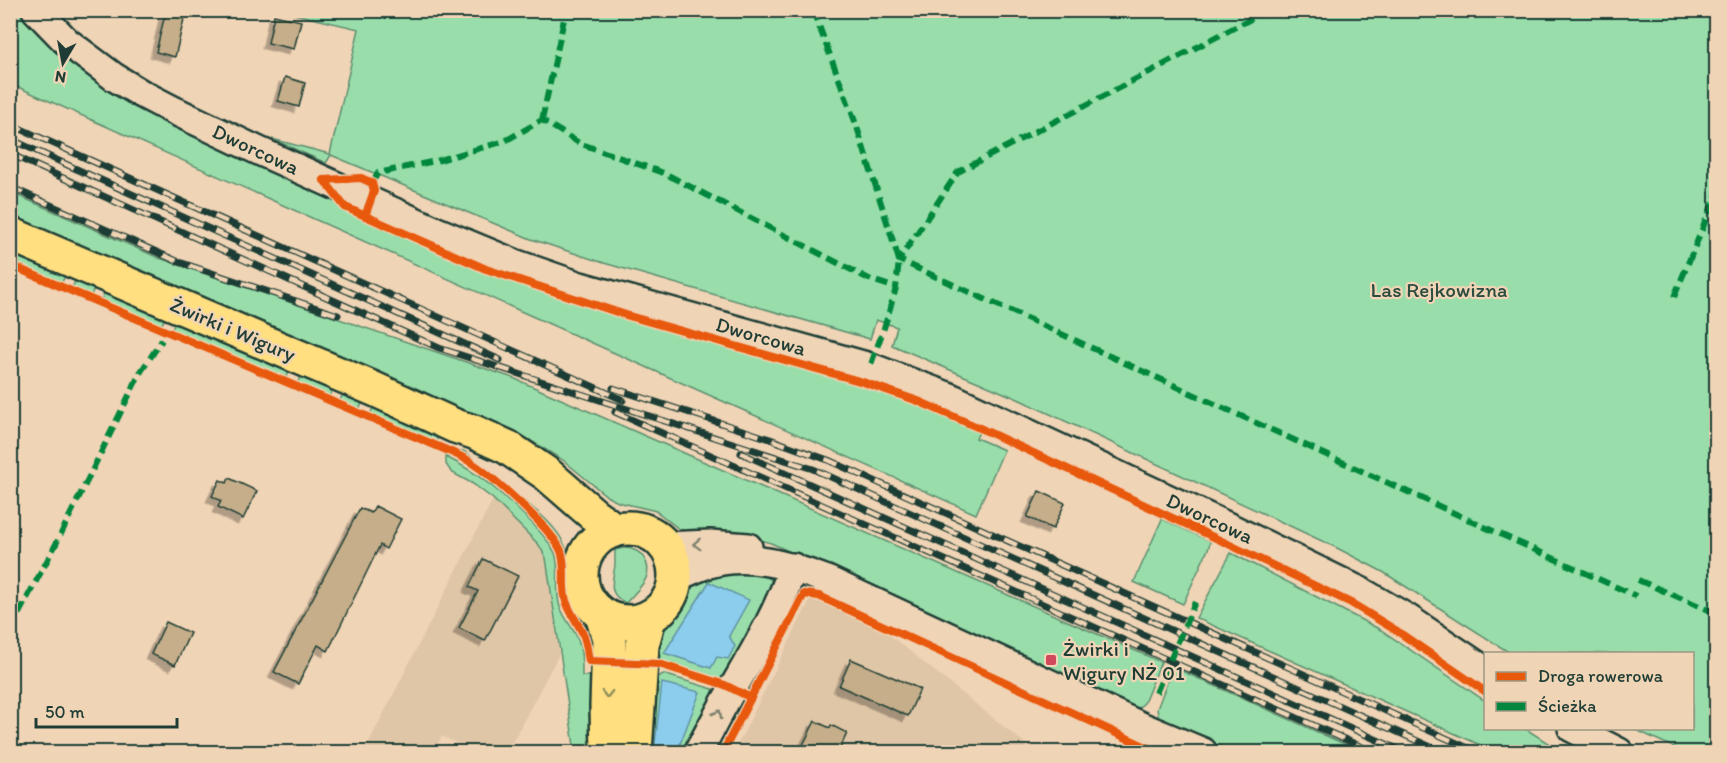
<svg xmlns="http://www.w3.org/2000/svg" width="1727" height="763" viewBox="0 0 1727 763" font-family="Itim,sans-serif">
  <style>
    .built { fill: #dfc6a6 }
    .green { fill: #99deaa; stroke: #5c8e6f; stroke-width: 1.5 }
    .water { fill: #8ccded; stroke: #6093a3; stroke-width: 1.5 }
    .building { fill: #c5ae89; stroke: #1f3d34; stroke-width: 1.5; filter: url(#shadow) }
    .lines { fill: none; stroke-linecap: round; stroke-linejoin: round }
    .minor-casing { stroke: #1f3d34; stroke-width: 32 }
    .major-casing { stroke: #1f3d34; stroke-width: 38 }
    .minor { stroke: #f0d4b6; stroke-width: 27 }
    .major { stroke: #ffdf80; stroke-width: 33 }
    .rail-casing { stroke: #1f3d34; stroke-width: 7 }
    .rail { stroke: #f0d4b6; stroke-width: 4.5; stroke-dasharray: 14; stroke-linecap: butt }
    .quiet { stroke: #00873e; stroke-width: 6; stroke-dasharray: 12 6; stroke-linecap: butt }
    .cycleway-casing { stroke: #f0d4b6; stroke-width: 11 }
    .cycleway { stroke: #e8590c; stroke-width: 8 }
    .oneway { stroke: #7d816e }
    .oneway2 { stroke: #8f8e5a }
    .poi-dot { fill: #d1495b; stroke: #f0d4b6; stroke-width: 2 }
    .labels { text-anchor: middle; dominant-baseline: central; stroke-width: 4.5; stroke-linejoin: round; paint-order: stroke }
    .street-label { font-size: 21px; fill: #1f3d34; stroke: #f0d4b6 }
    .park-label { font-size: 21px; fill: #2b4d40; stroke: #f0d4b6 }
    .poi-label { font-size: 21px; fill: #1f3d34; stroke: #f0d4b6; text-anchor: start }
  </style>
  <defs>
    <filter id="shadow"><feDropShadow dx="-5.5" dy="5.5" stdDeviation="0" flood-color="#0004"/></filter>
  </defs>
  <rect width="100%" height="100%" fill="#f0d4b6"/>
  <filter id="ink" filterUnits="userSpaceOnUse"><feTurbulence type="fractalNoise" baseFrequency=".0167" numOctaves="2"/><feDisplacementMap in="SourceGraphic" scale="12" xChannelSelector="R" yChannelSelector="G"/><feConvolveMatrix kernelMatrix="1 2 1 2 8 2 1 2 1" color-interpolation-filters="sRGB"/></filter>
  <g filter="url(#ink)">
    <g class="built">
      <polygon points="493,499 539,545 546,558 559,654 507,752 474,752 442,736 433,752 364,752"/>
      <polygon points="811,598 887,633 1027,745 1023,752 734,752"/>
    </g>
    <g class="green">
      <polygon points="11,11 24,11 77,67 156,113 326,191 342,209 486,272 642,323 862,385 919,406 979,432 976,438 1004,450 976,514 11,84"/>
      <polygon points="281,11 1716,11 1716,752 1684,752 1634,729 1692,728 1692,654 1510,653 1383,572 1337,548 1018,399 892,345 897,327 876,320 870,339 604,263 531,239 331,155 326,163 272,139 330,154 359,29"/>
      <polygon points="10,192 159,258 513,378 1161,662 1144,703 1134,711 771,543 749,537 691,533 679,529 656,511 618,502 608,497 563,460 528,439 11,221"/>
      <polygon points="11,246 66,274 61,284 11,262"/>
      <polygon points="77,277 95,285 91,296 72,288"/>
      <polygon points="105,290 166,316 161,326 101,300"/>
      <polygon points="176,321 290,369 286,379 171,331"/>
      <polygon points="301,375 333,388 329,397 297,384"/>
      <polygon points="344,392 363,401 359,410 339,402"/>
      <polygon points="374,405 436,435 438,444 370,415"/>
      <path d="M454 451H464C479 462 493 475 507 487 526 503 556 523 565 546 572 563 566 580 571 597 575 612 587 623 592 638 593 644 593 650 593 656 592 651 592 644 590 638 586 625 575 615 571 602 566 585 571 567 566 552 556 525 481 463 454 451Z"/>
      <path d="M446 457C481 474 506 497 533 524 541 533 550 542 555 553 561 570 554 589 560 607 564 617 571 626 576 635 582 648 582 662 582 676H594L598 752H575L546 558 539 545 493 499 473 484 451 472 446 464Z"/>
      <polygon points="1162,519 1210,541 1209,547 1183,604 1134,582"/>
      <path d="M623 548C632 548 639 550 644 558 656 577 637 589 626 603 606 594 613 582 615 565 615 560 615 555 615 550Z"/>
      <polygon points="1231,553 1381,630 1485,701 1486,728 1526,729 1562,752 1496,752 1196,618"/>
      <polygon points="760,569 771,580 771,597 728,683 654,660 663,624 697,580 710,572"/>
      <polygon points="1173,667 1362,752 1234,752 1159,721 1157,709"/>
      <polygon points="663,674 713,689 715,696 690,752 644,752 655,679"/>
    </g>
    <g class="water">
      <polygon points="709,582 749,600 729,636 735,646 728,659 717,657 711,668 664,653"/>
      <polygon points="662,683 700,692 677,752 654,752"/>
    </g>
    <g class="building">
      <polygon points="165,14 184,19 175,57 156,52"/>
      <polygon points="274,15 301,21 294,49 268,43"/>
      <polygon points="285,77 305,83 299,107 278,101"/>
      <polygon points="229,478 257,491 243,519 218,507 221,501 212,496 220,480 227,483"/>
      <polygon points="1039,491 1065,503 1053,529 1027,517"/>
      <polygon points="375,506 401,519 386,549 380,545 328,651 318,645 298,684 274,672 360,508 371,513"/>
      <polygon points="483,559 518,576 485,641 459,628 478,591 469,587"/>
      <polygon points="166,622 190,633 175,665 151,654"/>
      <polygon points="851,659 920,689 908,716 839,686"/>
      <polygon points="815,721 830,728 831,725 847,733 838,753 799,753"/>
    </g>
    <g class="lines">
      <g class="minor-casing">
        <g id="minor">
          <polyline points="36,10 66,41 114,77 142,94 173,110 259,151 439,232 514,263 580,286 870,367 950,397 1231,528 1362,592 1407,618 1486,671"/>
          <polyline points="665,546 710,544 748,547"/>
          <path d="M675 578C686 573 698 567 709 564 749 552 790 566 827 580L1143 727 1203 752"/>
          <polyline points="1572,728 1619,752"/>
          <path d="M698 752C708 734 718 714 729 695 753 653 777 615 793 567"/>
        </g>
      </g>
      <g class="major-casing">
        <g id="major">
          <polyline points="10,234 374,389 455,426 474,432 507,447 547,474 593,514 615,530"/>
          <circle cx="628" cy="575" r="47"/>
          <polyline points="602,615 609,639 607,706 608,752"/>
          <polyline points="635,752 642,645 649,618"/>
        </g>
      </g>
      <use href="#minor" class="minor"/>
      <use href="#major" class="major"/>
      <g class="rail-casing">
        <g id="rail">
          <polyline points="10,124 623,400"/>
          <polyline points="10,139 500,360"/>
          <polyline points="10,154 439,348 813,469 1442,752"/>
          <polyline points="10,187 179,262 338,315"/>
          <polyline points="613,388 770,439 828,460 1477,752"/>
          <polyline points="615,412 1373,752"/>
          <polyline points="741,453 1404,752"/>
        </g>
      </g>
      <use href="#rail" class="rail"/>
      <g class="quiet">
        <polyline points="813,10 856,124 899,260 896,288 885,325 870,367"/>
        <polyline points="1268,10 958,172 899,260 1636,596"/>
        <polyline points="542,120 566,10"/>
        <polyline points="372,183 378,173 440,160 505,141 542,120 579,143 666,174 869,279 896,288"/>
        <polyline points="1674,297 1716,196"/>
        <polyline points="1638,580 1716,613"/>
        <polyline points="10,630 56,544 140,373 162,340"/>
        <polyline points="1156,693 1195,602"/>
      </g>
      <g class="cycleway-casing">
        <g id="cycleway">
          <polyline points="324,180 345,207 486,269 629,316 863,382 918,401 984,430 1224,542 1351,603 1397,631 1486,692"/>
          <polyline points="324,180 361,178 372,183 374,191 365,216"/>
          <path d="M10 265 444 449C453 453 464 457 472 463 492 476 553 530 561 551 567 567 561 585 566 601 570 613 578 623 583 634 587 643 587 651 589 661L659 664 725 685 751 698"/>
          <polyline points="723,752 804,594 819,596 1157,752"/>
        </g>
      </g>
      <use href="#cycleway" class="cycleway"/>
    </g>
    <defs><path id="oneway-chevron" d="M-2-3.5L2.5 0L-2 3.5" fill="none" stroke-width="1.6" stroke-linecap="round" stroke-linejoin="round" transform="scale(1.5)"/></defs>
    <g class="oneway">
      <use href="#oneway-chevron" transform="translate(697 544) rotate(178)"/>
      <use href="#oneway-chevron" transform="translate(718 714) rotate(-62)"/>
    </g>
    <use class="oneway2" href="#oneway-chevron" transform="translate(607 694) rotate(91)"/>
  </g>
  <rect class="poi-dot" x="1045" y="654" width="12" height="12" rx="3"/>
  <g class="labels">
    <g class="street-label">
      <text transform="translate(256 149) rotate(25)">Dworcowa</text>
      <text transform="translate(233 329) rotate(23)">Żwirki i Wigury</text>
      <text transform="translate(761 336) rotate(16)">Dworcowa</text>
      <text transform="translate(1210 518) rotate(25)">Dworcowa</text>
    </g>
    <g class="park-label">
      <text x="1439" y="289">Las Rejkowizna</text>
    </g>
    <g class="poi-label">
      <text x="1063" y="648">Żwirki i<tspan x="1063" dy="24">Wigury NŻ 01</tspan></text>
    </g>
  </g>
  <rect width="1727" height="763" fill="none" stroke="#f0d4b6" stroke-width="36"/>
  <rect x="18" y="18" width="1691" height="727" fill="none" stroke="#1f3d34" stroke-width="2" filter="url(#ink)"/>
  <rect x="1484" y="652" width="210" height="78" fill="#f0d4b6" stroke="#9c9882" stroke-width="1.5"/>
  <rect x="1496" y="672" width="30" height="9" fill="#e8590c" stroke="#9c9882" stroke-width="1.5"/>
  <text x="1538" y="682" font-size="18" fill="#1f3d34">Droga rowerowa</text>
  <rect x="1496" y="702" width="30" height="9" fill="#00873e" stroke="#9c9882" stroke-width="1.5"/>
  <text x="1538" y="712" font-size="18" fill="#1f3d34">Ścieżka</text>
  <g transform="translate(63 63) rotate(190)" stroke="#f0d4b6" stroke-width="4.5" paint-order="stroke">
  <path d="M0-4.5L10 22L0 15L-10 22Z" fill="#1f3d34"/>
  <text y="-9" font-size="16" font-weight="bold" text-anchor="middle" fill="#1f3d34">N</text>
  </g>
  <path d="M36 718v9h141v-9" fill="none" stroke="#1f3d34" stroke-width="3"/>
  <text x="45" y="718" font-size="18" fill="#1f3d34" stroke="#f0d4b6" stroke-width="4.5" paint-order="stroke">50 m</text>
</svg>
